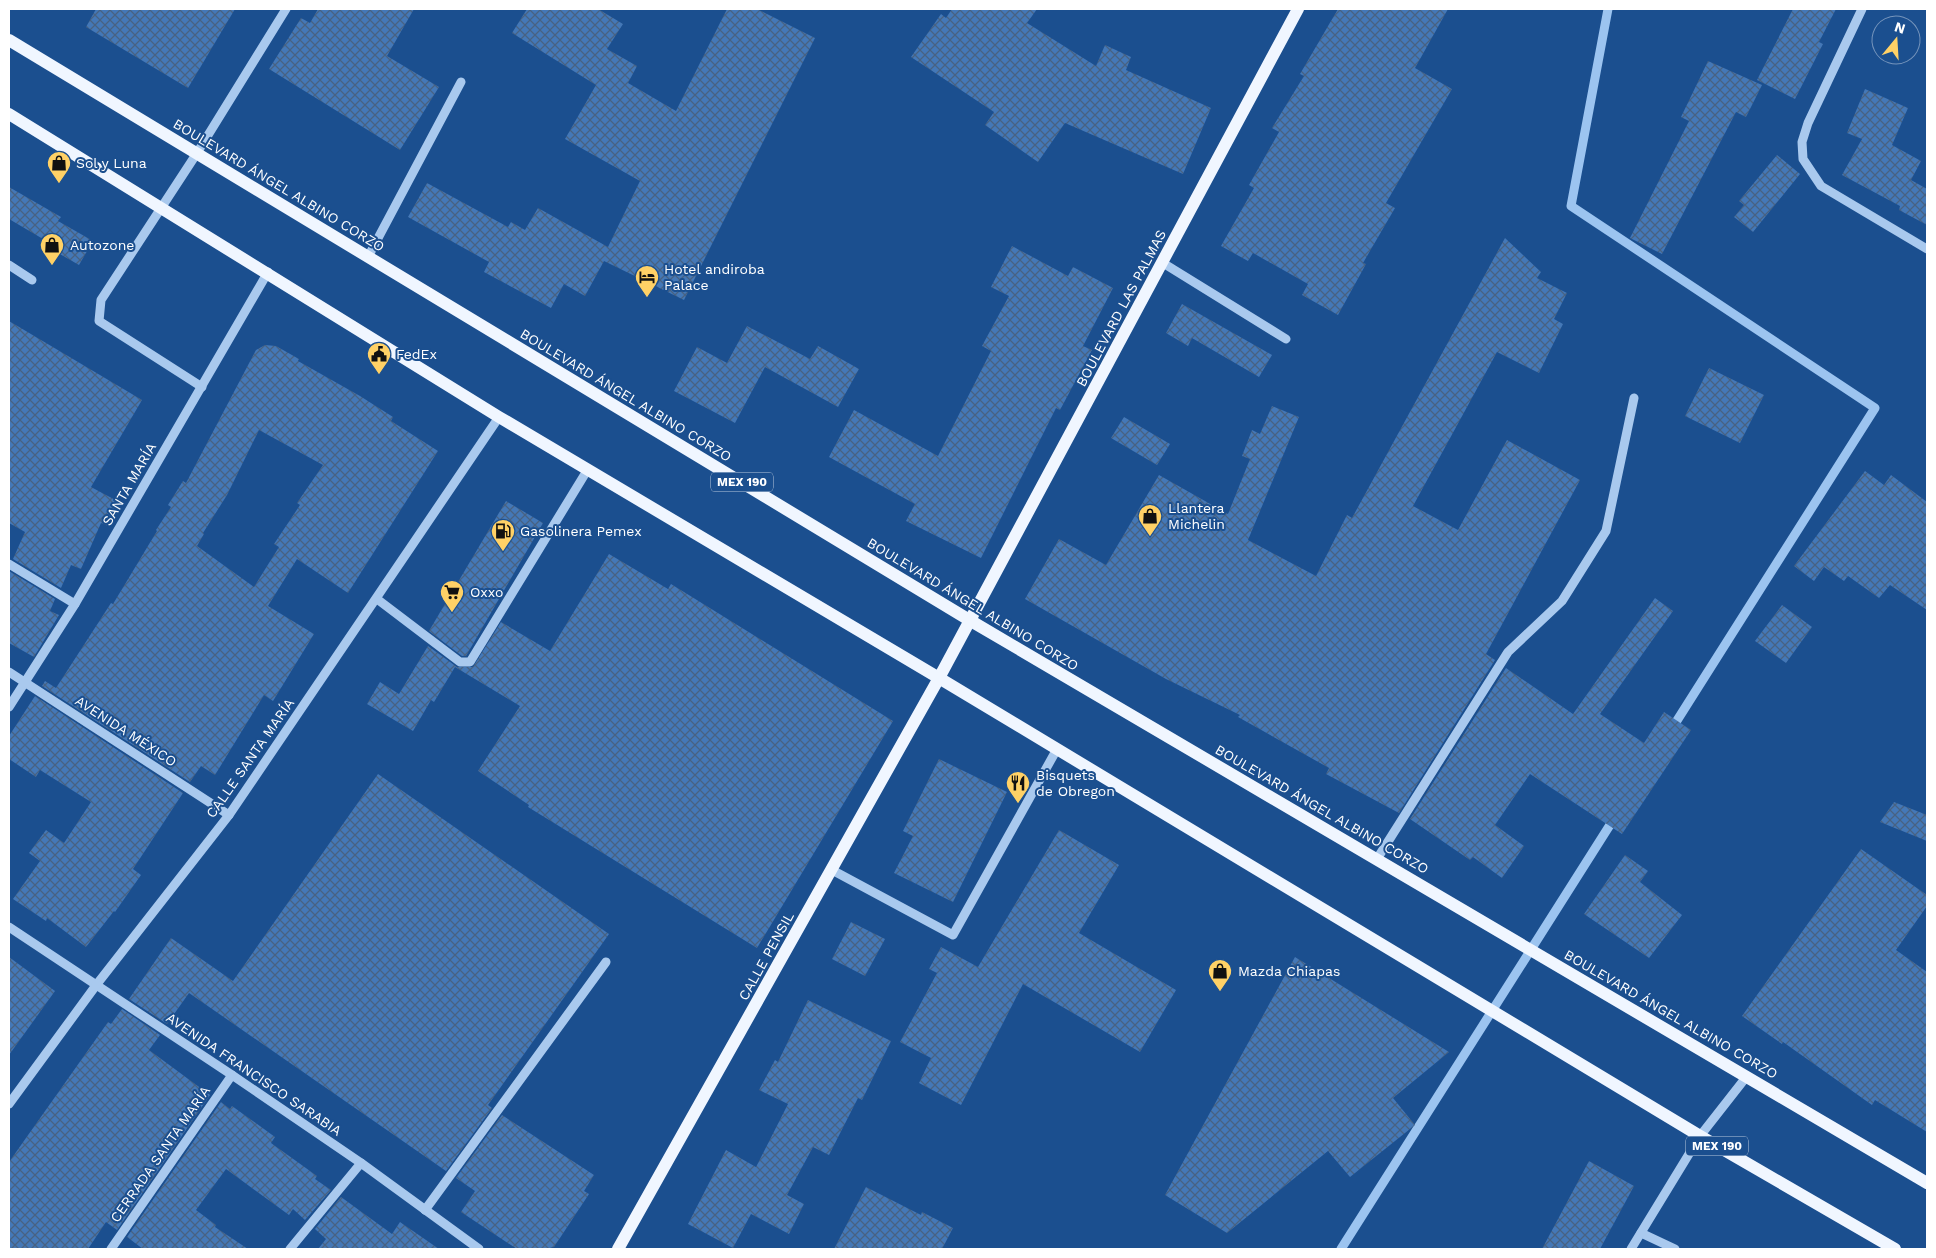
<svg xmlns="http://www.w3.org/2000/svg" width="1936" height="1258" viewBox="0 0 1936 1258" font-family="'Work Sans',sans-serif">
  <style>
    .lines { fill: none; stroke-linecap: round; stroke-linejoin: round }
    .stream { stroke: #9cc4f0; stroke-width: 9 }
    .building { fill: url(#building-cross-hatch); fill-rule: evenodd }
    .minor { stroke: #a9c9ee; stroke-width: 9 }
    .major { stroke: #f0f6ff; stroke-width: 12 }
    .labels { text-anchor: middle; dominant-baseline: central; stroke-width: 4; stroke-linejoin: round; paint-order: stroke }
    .shield { fill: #1b4f8f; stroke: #bbcadd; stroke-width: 1 }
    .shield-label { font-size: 12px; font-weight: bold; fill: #fff }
    .poi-label { font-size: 14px; fill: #fff; stroke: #1b4f8f; text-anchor: start }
    .street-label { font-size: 14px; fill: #fff; stroke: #1b4f8f }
  </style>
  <defs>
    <pattern id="building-cross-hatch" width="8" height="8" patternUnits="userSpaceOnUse" patternTransform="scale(1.25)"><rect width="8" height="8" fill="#4478b7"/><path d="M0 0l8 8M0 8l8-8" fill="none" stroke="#486282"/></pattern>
  </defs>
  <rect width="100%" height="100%" fill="#1b4f8f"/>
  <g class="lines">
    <g class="stream">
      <polyline points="1608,9 1571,206 1875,408 1671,730"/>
      <polyline points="1341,1249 1615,817"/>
    </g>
  </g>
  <g class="building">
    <polygon points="96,9 235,9 188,88 86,27"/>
    <polygon points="318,9 414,9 387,56 439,87 400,150 269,69 301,18 310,23"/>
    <polygon points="527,9 598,9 623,24 607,49 637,66 628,83 676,111 727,9 757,9 815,38 684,300 604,261 585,296 564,284 551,308 484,272 489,262 408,217 427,183 508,227 511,222 525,230 538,208 608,247 640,181 565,139 596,85 512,33"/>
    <polygon points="952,9 1037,9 1027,23 1096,66 1105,45 1131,57 1126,70 1211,108 1183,174 1065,123 1038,162 985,125 994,112 911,57 941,14 946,18"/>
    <polygon points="1338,9 1448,9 1415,68 1452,89 1386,203 1395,208 1363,263 1366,264 1338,315 1302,295 1308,284 1253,253 1248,261 1221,246 1254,188 1249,185 1279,132 1272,128 1304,76 1300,74"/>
    <polygon points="1793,9 1836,9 1819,42 1823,44 1795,99 1757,80"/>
    <polygon points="1708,61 1762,85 1746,117 1736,112 1662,254 1630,238 1689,121 1681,117"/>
    <polygon points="1865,89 1908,108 1892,145 1921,161 1911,180 1927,189 1927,225 1899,210 1900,206 1842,175 1862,139 1847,133"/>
    <polygon points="1777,155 1800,174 1753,232 1734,217 1744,205 1739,201"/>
    <polygon points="9,187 61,217 58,221 93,241 79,265 58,253 60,249 9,219"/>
    <polygon points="1505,238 1541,272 1537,278 1567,293 1554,319 1563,324 1539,373 1497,352 1413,506 1458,530 1507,440 1580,480 1486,654 1495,660 1399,813 1326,774 1329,768 1238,717 1240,715 1166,679 1025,599 1059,539 1106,565 1159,475 1228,514 1250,459 1242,456 1252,430 1260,434 1272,406 1299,417 1248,540 1316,576 1347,515 1352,518"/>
    <polygon points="1012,246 1068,276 1073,267 1113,288 1083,346 1092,350 1060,410 1056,408 981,558 906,521 915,504 829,457 854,410 938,456 991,351 982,346 1009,296 991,287"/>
    <polygon points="1182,304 1272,355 1259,377 1192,338 1188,346 1166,333"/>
    <polygon points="9,321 142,400 91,487 121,503 108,526 101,523 81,569 71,565 61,588 13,559 25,532 9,523"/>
    <polygon points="747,326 810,359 818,346 859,369 838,407 765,367 735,423 674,391 697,347 727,363"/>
    <path d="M265 345 276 346 299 359 298 361 360 396 393 417 391 421 438 451 348 593 297 559 268 606 314 634 273 701 264 695 215 775 201 766 190 782 42 686 45 681 56 688 111 603 113 604 157 531 156 530 171 507 168 505 183 481 186 483 256 350ZM259 430 323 465 297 503 300 505 274 544 279 547 254 587 197 546 204 534 203 533 227 495Z"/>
    <polygon points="1709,368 1764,395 1740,443 1685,416"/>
    <polygon points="1124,417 1170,444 1157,465 1111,438"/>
    <polygon points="1865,471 1884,485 1891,475 1927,502 1927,610 1890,585 1879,598 1848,576 1844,581 1824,567 1814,581 1794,566"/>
    <polygon points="506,501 543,523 466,656 462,656 429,631"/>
    <polygon points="609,554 668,589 671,584 893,721 757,948 528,807 529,805 478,771 520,706 455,667 434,702 431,700 413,731 367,704 380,682 399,694 428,646 457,667 473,667 501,622 550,651"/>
    <polygon points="9,571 55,599 50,611 59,615 34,657 9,643"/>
    <polygon points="1655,598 1673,611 1600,714 1644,743 1664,712 1691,730 1622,834 1530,774 1495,825 1524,846 1502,878 1473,857 1470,860 1410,819 1506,668 1573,714"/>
    <polygon points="1782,605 1812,627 1786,663 1755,641"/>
    <polygon points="35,696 183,793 133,869 141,875 115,912 114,911 86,947 47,918 46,921 13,899 40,861 29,853 46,830 64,843 91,802 40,770 36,777 9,759 9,736"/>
    <polygon points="939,759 1007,792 953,902 894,873 913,836 903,831"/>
    <polygon points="378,774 609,934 488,1105 492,1108 446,1171 189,993 167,1024 129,999 171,938 233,981"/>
    <polygon points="1894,802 1927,815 1927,841 1880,822"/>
    <polygon points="1059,830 1119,865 1079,933 1176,990 1140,1052 1023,984 961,1105 919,1083 931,1058 900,1042 937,973 929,969 941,947 978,967"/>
    <polygon points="1861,849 1927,895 1927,906 1896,950 1927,972 1927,1132 1875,1100 1872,1105 1783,1042 1782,1044 1742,1016"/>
    <polygon points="1625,855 1648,871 1640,882 1682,915 1649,958 1584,914"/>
    <polygon points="851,922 885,939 865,976 832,959"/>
    <polygon points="9,957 55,991 9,1055"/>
    <polygon points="1295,957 1449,1052 1393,1098 1415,1125 1350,1177 1328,1151 1227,1233 1165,1195"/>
    <polygon points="808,1000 891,1041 862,1100 858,1098 829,1155 813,1147 787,1195 804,1204 789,1234 751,1214 733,1248 688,1224 726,1150 756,1167 788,1104 759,1090 775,1060 778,1062"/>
    <polygon points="122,1009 160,1035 149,1050 210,1095 117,1230 106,1222 88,1249 9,1249 9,1162 108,1022 111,1024"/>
    <polygon points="221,1102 230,1109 232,1106 275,1137 271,1143 317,1176 315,1179 331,1190 305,1220 293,1209 289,1215 226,1169 196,1210 216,1225 215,1227 248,1249 143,1249 127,1237"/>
    <polygon points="502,1115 594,1175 584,1191 589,1194 554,1247 545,1249 517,1249 461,1212 475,1191 456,1178"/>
    <polygon points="1589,1161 1634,1186 1600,1249 1542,1249"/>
    <polygon points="866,1187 921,1215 922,1212 953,1228 942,1249 834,1249"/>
    <polygon points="341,1197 392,1234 400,1222 439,1249 318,1249 326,1239 315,1229"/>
  </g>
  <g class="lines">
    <g class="minor">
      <polyline points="1862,9 1808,123 1802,142 1803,159 1821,186 1927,249"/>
      <polyline points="368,257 461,82"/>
      <polyline points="1163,263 1286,339"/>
      <polyline points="9,265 32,280"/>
      <polyline points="202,387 99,321 101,300 197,153 286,9"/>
      <polyline points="9,564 75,604"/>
      <polyline points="377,599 460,662 470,662 588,469"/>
      <polyline points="9,672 229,815"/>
      <polyline points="9,707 75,604 268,272"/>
      <polyline points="1377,859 1508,652 1562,601 1606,531 1634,398"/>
      <polyline points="832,870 953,935 1057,749"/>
      <polyline points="9,927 232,1075 361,1163 479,1249"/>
      <polyline points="9,1104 97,984 229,815 499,417"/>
      <polyline points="425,1210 606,962"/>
      <polyline points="1641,1233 1675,1249"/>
      <polyline points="111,1249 232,1075"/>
      <polyline points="290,1249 361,1163"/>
      <polyline points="1631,1249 1700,1136 1747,1076"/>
    </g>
    <g class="major">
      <polyline points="9,40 971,621 1927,1183"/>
      <polyline points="9,114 499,417 939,678 1700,1136 1895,1249"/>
      <polyline points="618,1249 939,678 1298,9"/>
    </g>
  </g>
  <defs>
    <g id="shop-pin" transform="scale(1.25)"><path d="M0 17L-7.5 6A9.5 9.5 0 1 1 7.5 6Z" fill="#ffd166" stroke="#1b4f8f"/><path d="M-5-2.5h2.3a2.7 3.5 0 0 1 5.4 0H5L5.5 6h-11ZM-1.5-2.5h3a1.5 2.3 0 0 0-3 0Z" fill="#111"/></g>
    <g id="hotel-pin" transform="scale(1.25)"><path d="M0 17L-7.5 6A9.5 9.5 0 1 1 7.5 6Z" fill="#ffd166" stroke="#1b4f8f"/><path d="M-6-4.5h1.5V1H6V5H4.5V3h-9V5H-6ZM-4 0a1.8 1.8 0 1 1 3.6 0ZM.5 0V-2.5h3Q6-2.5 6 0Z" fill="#111"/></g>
    <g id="civic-pin" transform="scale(1.25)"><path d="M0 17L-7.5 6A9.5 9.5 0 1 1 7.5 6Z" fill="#ffd166" stroke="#1b4f8f"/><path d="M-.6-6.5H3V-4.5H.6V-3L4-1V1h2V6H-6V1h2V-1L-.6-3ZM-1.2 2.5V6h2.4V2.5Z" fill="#111"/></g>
    <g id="fuel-pin" transform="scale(1.25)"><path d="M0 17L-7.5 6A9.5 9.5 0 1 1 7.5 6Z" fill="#ffd166" stroke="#1b4f8f"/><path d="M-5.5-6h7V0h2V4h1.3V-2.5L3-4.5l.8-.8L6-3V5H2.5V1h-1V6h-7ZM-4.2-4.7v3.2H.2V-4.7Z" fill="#111"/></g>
    <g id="supermarket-pin" transform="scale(1.25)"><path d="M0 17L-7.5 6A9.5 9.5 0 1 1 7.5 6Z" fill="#ffd166" stroke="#1b4f8f"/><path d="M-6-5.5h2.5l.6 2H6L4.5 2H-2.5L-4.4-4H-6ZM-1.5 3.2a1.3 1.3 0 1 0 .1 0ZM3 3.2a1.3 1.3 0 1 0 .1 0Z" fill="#111"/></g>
    <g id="restaurant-pin" transform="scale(1.25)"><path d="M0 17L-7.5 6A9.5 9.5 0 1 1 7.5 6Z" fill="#ffd166" stroke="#1b4f8f"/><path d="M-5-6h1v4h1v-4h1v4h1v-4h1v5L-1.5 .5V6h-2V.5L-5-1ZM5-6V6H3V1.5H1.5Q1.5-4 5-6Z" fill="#111"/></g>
  </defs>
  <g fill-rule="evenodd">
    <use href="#shop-pin" x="59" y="163"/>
    <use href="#shop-pin" x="52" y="245"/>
    <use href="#hotel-pin" x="647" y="277"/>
    <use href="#civic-pin" x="379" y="354"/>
    <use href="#shop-pin" x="1150" y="516"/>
    <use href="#fuel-pin" x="503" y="531"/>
    <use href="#supermarket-pin" x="452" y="592"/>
    <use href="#restaurant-pin" x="1018" y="783"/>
    <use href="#shop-pin" x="1220" y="971"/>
  </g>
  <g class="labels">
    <g class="shield">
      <rect x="711" y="472.5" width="62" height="19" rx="4"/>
      <rect x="1686" y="1136.5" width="62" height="19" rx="4"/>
    </g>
    <g class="shield-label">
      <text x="742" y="482">MEX 190</text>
      <text x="1717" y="1146">MEX 190</text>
    </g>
    <g class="poi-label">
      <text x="76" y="163">Sol y Luna</text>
      <text x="70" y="245">Autozone</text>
      <text x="664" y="269">Hotel andiroba<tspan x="664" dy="16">Palace</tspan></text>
      <text x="396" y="354">FedEx</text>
      <text x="1168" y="508">Llantera<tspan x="1168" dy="16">Michelin</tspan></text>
      <text x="520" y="531">Gasolinera Pemex</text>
      <text x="470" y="592">Oxxo</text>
      <text x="1036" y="775">Bisquets<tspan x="1036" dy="16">de Obregon</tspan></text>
      <text x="1238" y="971">Mazda Chiapas</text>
    </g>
    <g class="street-label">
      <text transform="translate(279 185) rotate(31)">BOULEVARD ÁNGEL ALBINO CORZO</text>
      <text transform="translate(1121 308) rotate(-62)">BOULEVARD LAS PALMAS</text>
      <text transform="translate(626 395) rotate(31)">BOULEVARD ÁNGEL ALBINO CORZO</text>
      <text transform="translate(129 484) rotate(-60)">SANTA MARÍA</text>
      <text transform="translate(973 604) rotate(31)">BOULEVARD ÁNGEL ALBINO CORZO</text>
      <text transform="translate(126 731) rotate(33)">AVENIDA MÉXICO</text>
      <text transform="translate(250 758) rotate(-55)">CALLE SANTA MARÍA</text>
      <text transform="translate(1322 809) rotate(30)">BOULEVARD ÁNGEL ALBINO CORZO</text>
      <text transform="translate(766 956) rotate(-61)">CALLE PENSIL</text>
      <text transform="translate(1671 1014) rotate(30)">BOULEVARD ÁNGEL ALBINO CORZO</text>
      <text transform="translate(254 1074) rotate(34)">AVENIDA FRANCISCO SARABIA</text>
      <text transform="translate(160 1154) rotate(-55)">CERRADA SANTA MARÍA</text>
    </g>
  </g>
  <rect width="1936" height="1258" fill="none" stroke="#ffffff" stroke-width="20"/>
  <g transform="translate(1896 40) rotate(18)"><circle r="24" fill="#1b4f8f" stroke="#7695bc"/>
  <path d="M0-4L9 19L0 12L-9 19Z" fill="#ffd166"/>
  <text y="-8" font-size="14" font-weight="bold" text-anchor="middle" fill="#ffffff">N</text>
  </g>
</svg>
